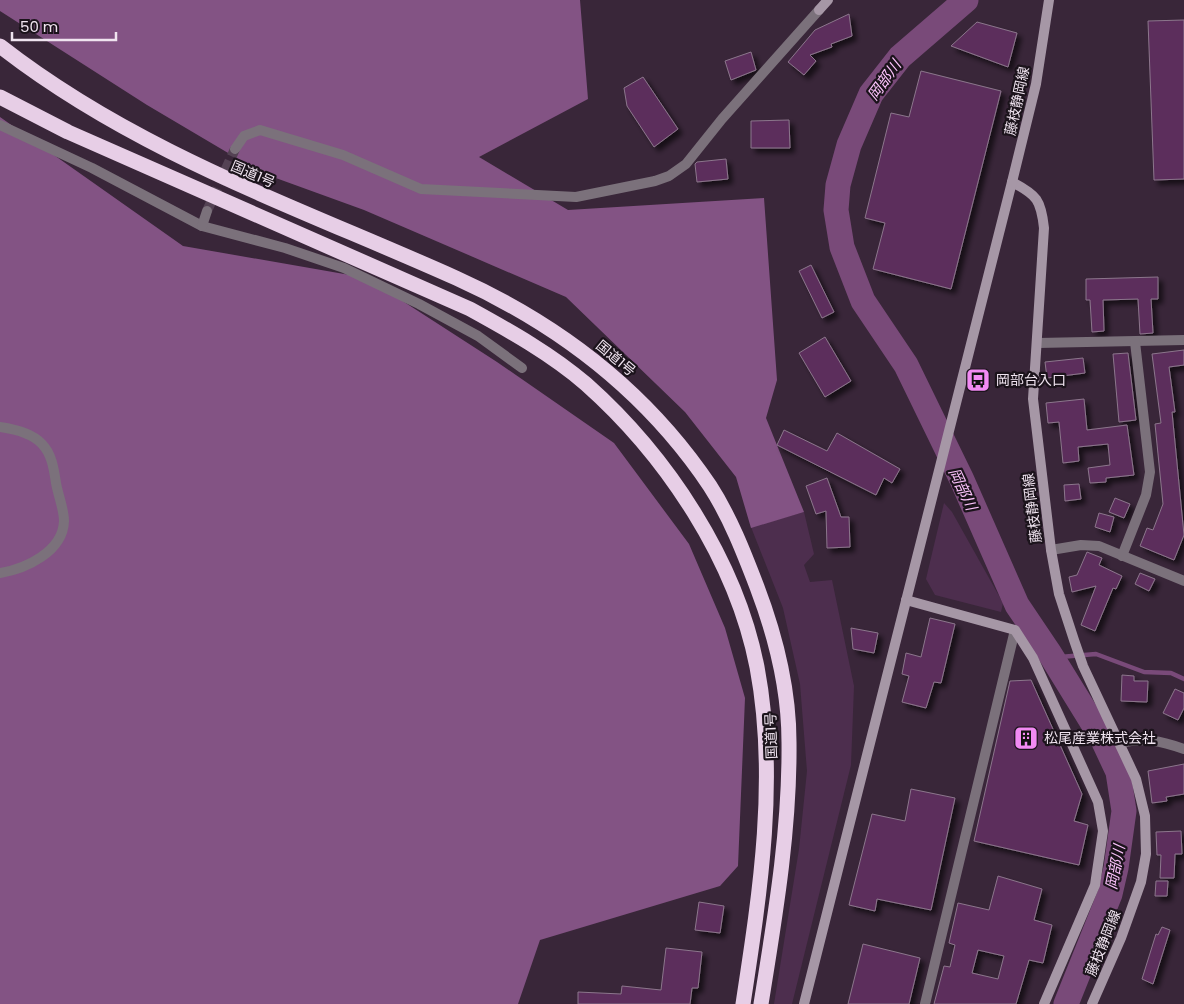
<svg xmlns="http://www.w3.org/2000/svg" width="1184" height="1004" viewBox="0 0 1184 1004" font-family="Poppins,'Noto Sans JP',sans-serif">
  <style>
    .green { fill: #4d2e4e }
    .forest { fill: #835384 }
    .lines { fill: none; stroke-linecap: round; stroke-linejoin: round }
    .stream { stroke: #794a79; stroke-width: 4.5 }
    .river { stroke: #794a79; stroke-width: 25 }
    .building { fill: #5b2e5c; stroke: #8c768c; fill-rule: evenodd; filter: url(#shadow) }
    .street-tunnel { stroke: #544254; stroke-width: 10; stroke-dasharray: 10 5; stroke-linecap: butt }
    .street { stroke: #7b717b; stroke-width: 10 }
    .secondary { stroke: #a697a6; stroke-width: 10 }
    .highway { stroke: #e7cee6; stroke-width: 15 }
    .labels { text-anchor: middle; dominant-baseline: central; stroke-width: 4.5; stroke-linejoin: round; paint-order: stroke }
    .street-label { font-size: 14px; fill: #f0e4f0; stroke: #1b131b }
    .poi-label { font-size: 14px; fill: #f0e4f0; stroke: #1b131b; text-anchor: start }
    .water-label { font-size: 15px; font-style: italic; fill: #fcc3fc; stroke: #1b131b }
  </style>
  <defs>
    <filter id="shadow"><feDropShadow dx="4.5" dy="4.5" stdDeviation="2.5" flood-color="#0009"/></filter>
  </defs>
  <rect width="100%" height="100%" fill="#392639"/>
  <g class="green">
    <polygon points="944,503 952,512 1003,603 1001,612 935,595 926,579"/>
    <polygon points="804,512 814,554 804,565 810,582 832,580 854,686 851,765 792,1004 774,1004 799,849 807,771 800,684 783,608 751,527"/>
  </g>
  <g class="forest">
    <polygon points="0,0 580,0 588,99 479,157 568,210 764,198 777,380 766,418 804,512 751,528 736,477 685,412 566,297 364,210 262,173 147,105 0,11"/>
    <polygon points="0,117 183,246 367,278 497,362 614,443 689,544 725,628 745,698 738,866 720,886 540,940 518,1004 0,1004"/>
  </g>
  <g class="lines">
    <polyline class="stream" points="1050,654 1060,657 1096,654 1144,672 1171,673 1184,679"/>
    <polyline class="river" points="966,0 900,57 871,94 849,145 838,185 836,210 842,247 863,301 906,365 962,480 1017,605 1050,654 1103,740 1118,772 1124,811 1116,868 1110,894 1066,1004"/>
  </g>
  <g class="building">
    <polygon points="849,14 852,36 831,44 832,47 810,55 816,61 804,75 788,62 815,30"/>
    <polygon points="1184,20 1184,179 1154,180 1148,21"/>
    <polygon points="977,22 1017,33 1008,67 951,46"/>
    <polygon points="751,52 756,70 731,80 725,61"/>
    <polygon points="921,71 1001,91 951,289 873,269 885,223 865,218 891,113 909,117"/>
    <polygon points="643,77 678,129 654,147 627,106 624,88"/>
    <polygon points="789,120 790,148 751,148 751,121"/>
    <polygon points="726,159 728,179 697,182 695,164 697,162"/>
    <polygon points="811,265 834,312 822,318 799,271"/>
    <polygon points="1158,277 1158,299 1151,299 1153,333 1140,334 1138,299 1103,300 1104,331 1092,332 1090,300 1086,300 1086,279"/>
    <polygon points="825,337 851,381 825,397 799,353"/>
    <polygon points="1184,350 1184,365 1169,367 1175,412 1172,412 1184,535 1174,560 1140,546 1147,528 1153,530 1163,504 1155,424 1161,423 1152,354"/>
    <polygon points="1128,353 1136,420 1119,422 1113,354"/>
    <polygon points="1083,358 1085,373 1047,378 1045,362"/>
    <polygon points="1084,399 1087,430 1127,425 1134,475 1106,478 1106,482 1090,483 1088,468 1110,465 1108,444 1078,447 1079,461 1063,463 1059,422 1048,423 1046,403"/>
    <polygon points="784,430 827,451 837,433 900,469 892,483 884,478 876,495 777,445"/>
    <polygon points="827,478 841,517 849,517 850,547 827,548 826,511 816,514 806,486"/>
    <polygon points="1079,484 1081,499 1065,501 1064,485"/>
    <polygon points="1115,498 1130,504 1124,518 1109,512"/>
    <polygon points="1099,513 1114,517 1110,532 1095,527"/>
    <polygon points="1087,552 1102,558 1099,565 1122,576 1116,589 1113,588 1095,631 1081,625 1096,586 1072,592 1069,577 1077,575"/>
    <polygon points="1140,573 1155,579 1149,591 1135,584"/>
    <polygon points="930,618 955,624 941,683 934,682 926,708 902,702 909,676 902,674 906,653 921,657"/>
    <polygon points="851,628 878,633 874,653 853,649"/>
    <polygon points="1122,675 1134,676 1134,681 1148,681 1147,702 1121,701"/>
    <polygon points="1031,680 1082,794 1074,821 1088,825 1079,865 974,841 1010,681"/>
    <polygon points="1175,689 1184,693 1184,708 1178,720 1163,713"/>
    <polygon points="1184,764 1184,794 1166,797 1167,801 1152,803 1148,771"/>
    <polygon points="911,789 955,798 931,910 877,899 875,911 849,905 872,814 905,821"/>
    <polygon points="1181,831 1182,854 1175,854 1174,878 1160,878 1161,855 1157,855 1156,832"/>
    <path d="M998 876 1042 889 1034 920 1052 925 1043 963 1029 960 1016 1004H934L944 966 950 967 955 945 949 943 958 903 989 910ZM978 950 1004 956 998 979 972 973Z"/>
    <polygon points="1156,881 1168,881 1167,896 1155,896"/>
    <polygon points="699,902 724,906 720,933 695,930"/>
    <polygon points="1162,927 1170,930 1153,984 1142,979 1156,934 1158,935"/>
    <polygon points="863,944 920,958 909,1004 848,1004"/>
    <polygon points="666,948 702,952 698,988 692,988 690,1004 578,1004 578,992 621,994 622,986 661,990"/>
  </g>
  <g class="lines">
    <polyline class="street-tunnel" points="207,211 235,149"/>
    <g class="street">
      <polyline points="0,125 92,168 202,226 285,248 344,268 419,304 478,336 522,368"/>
      <polyline points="235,149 244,136 260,130 343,155 421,189 576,197 655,181 669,176 686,164 722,119 819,10"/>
      <polyline points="202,226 207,211"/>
      <polyline points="1038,343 1184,340"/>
      <path d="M0 427C14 429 32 433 42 444 52 454 54 470 56 483 58 495 64 509 64 521 63 552 25 569 0 573"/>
      <polyline points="1051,550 1081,545 1099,546 1184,581"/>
      <polyline points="1122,556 1146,495 1150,472 1135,342"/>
      <path d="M1120 743C1144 737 1161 741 1184 749"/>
      <polyline points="925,1004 1015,630"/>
    </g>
    <g class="secondary">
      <polyline points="819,10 828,0"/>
      <path d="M1012 182C1037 195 1041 200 1044 228L1033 399 1051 550 1059 594 1074 640 1083 666 1136 779 1145 816 1146 854 1141 882 1121 938 1092 1004"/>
      <polyline points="906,600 1015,630 1033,658 1098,802 1103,831 1095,885 1044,1004"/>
      <polyline points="804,1004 1012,182 1036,84 1049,0"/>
    </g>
    <g class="highway">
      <path d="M0 46C137 153 300 208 456 278 558 324 647 392 710 486 730 517 744 553 757 587 776 637 789 688 789 742 790 830 775 917 761 1004"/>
      <path d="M0 97 68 132 470 309C510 331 551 354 586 384 667 456 736 560 757 667 778 778 760 893 743 1004"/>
    </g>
  </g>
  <defs>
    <g id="bus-square" transform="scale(1.25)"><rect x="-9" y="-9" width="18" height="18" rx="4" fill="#f28af3" stroke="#1b131b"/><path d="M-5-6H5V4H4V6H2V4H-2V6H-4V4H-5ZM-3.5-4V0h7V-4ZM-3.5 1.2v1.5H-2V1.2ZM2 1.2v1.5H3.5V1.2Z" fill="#111"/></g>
    <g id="building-square" transform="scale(1.25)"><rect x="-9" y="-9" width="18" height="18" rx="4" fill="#f28af3" stroke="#1b131b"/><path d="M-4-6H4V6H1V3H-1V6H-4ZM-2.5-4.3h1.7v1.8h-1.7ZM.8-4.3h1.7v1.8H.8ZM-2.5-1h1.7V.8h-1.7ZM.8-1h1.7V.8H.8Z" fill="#111"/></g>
  </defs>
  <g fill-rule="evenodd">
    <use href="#bus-square" x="978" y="380"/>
    <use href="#building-square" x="1026" y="738"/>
  </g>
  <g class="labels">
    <g class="street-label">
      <text transform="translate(1017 101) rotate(-78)">藤枝静岡線</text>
      <text transform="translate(253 174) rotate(23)">国道1号</text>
      <text transform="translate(616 358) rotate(40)">国道1号</text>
      <text transform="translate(1032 508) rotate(-97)">藤枝静岡線</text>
      <text transform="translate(771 736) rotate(-92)">国道1号</text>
      <text transform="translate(1103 943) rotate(-68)">藤枝静岡線</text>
    </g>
    <g class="poi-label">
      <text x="996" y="380">岡部台入口</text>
      <text x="1044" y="738">松尾産業株式会社</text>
    </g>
    <g class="water-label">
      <text transform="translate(884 80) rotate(-54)">岡部川</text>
      <text transform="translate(963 489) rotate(65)">岡部川</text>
      <text transform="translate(1115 867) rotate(-79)">岡部川</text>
    </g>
  </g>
  <path d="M12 32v8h104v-8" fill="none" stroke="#f0e4f0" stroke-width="2.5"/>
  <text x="20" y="32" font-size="15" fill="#f0e4f0" stroke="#1b131b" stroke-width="4" paint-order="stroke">50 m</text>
</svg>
